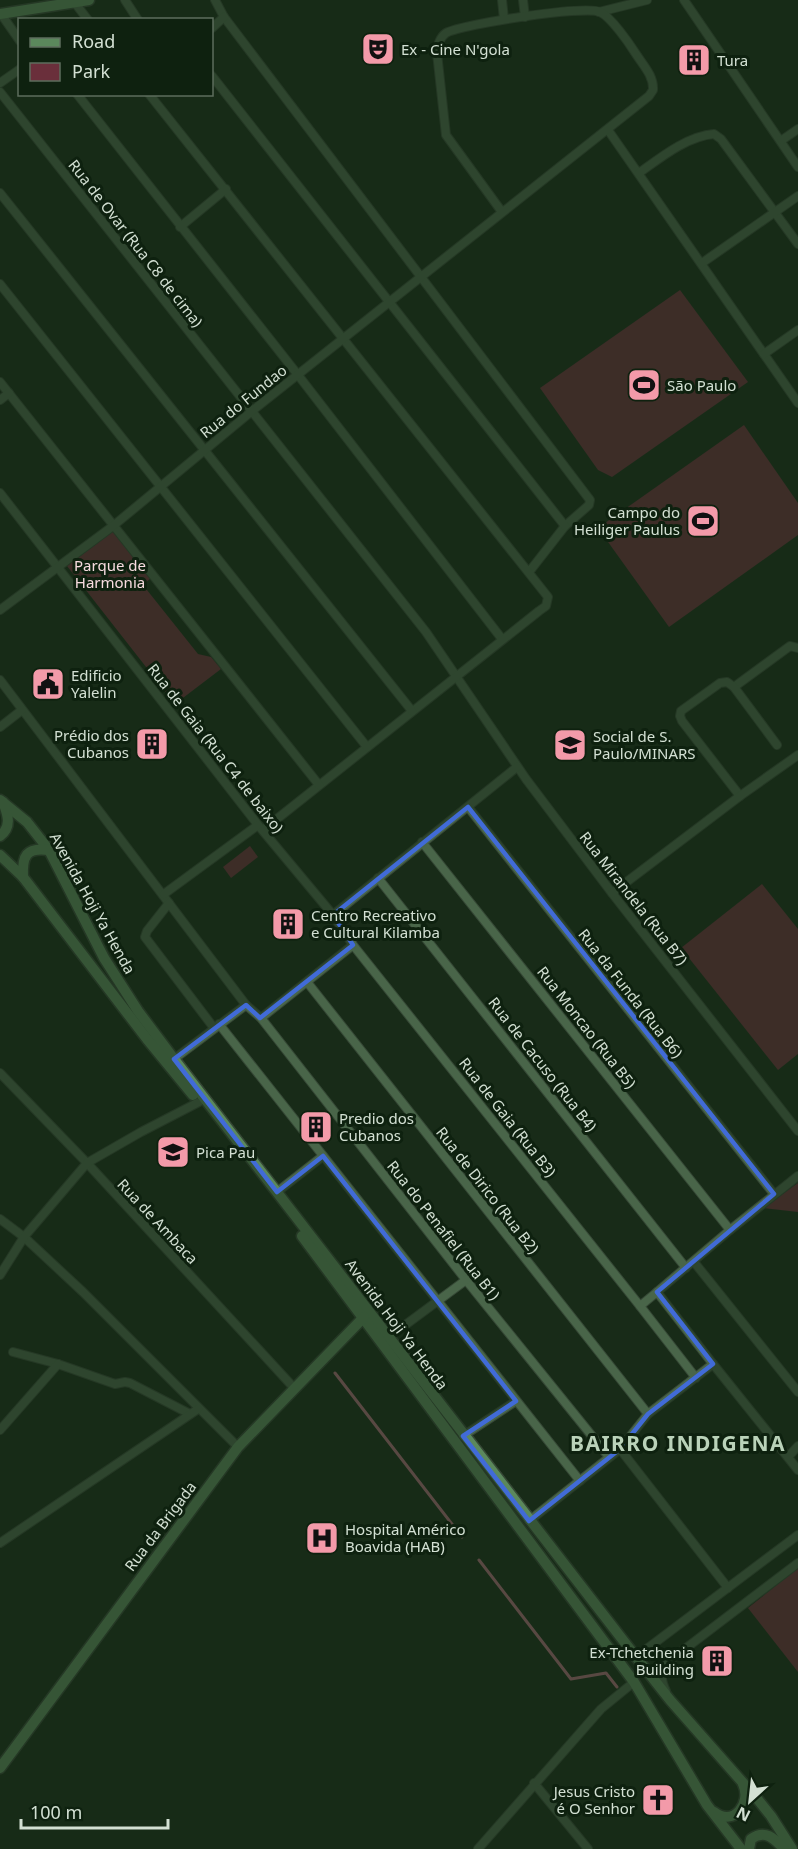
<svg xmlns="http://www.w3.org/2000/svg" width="798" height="1849" viewBox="0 0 798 1849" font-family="'Noto Sans',sans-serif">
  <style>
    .green { fill: #6a2f3b }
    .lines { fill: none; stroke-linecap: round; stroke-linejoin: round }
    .stream { stroke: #a76c77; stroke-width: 3 }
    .street-casing { stroke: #364836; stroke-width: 10 }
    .secondary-casing { stroke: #364836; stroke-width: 13 }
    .street { stroke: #496549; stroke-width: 8 }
    .secondary { stroke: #5b885c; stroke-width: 10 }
    .marked { fill: none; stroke: #416bd7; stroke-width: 4.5; stroke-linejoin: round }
    .labels { text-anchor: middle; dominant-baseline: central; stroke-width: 6; stroke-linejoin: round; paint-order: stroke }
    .poi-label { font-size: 15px; fill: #d3e0d3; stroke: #0e210f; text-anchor: start }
    .street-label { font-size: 15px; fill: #d3e0d3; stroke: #0e210f }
    .park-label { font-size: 15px; fill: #f8dce0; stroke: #0e210f }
    .district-label { font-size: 21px; font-weight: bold; letter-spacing: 1.5px; fill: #bad2b9; stroke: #0e210f }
  </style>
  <rect width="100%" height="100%" fill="#182b18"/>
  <g class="green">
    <polygon points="680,290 748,382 612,477 598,470 540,388"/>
    <polygon points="744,425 798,503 798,535 669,627 598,528"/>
    <polygon points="113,531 151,578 143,585 198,654 211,657 221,669 175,704 67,566"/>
    <polygon points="250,846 258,857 231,878 223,867"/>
    <polygon points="762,884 798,929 798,1054 778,1070 681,948"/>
    <polygon points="798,1183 798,1212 763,1208"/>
    <polygon points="798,1568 798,1672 748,1608"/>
  </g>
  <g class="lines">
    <g class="stream">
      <polyline points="335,1373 462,1537"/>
      <polyline points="479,1560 571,1679 606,1673 617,1687"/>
    </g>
    <g class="street-casing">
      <g id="street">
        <polyline points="125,0 138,20"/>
        <polyline points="215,0 224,17 590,500 589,505 565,526 529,572"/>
        <polyline points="502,0 504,19"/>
        <polyline points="523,0 525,17"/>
        <polyline points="684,0 798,167"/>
        <polyline points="75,3 88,20"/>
        <polyline points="599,12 647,0"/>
        <polyline points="1,14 20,41"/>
        <polyline points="212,28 224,17"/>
        <polyline points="212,76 565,526"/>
        <polyline points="0,83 20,69"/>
        <polyline points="0,92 426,632 526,779 612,893 798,1131"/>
        <polyline points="77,94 298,375 502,639"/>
        <polyline points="149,94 548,597 546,606 539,611 263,830"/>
        <polyline points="608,130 798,403"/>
        <polyline points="782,140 798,129"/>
        <path d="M639 173C660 158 687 136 714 134L721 139 798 244"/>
        <polyline points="0,193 412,711"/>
        <polyline points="180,227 226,189"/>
        <polyline points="702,263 798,196"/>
        <polyline points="0,284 367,747"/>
        <polyline points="764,354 798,330"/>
        <polyline points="0,382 319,785"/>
        <polyline points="0,400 9,393"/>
        <polyline points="0,493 258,825 333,915 353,945 640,1306"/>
        <path d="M0 610 113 526 252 411 649 96 653 90C654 76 643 65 636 54 629 43 611 17 600 12 585 5 463 24 446 33 440 37 437 46 437 53L446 135 502 212"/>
        <polyline points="0,680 246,1005 261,1018 466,1280 609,1457"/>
        <polyline points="734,687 790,646 798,648"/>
        <polyline points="0,727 22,710"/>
        <polyline points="740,796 682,721 680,716 681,711 720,683 727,682 734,687 777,745"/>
        <polyline points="468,807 774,1194"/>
        <polyline points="422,842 730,1230"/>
        <polyline points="378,878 686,1268"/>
        <polyline points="612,893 740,796 798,755"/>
        <polyline points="164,894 258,825"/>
        <polyline points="169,903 147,931 145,937 214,1028"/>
        <polyline points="333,915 517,767"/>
        <polyline points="307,982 648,1414"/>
        <polyline points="261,1018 353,945"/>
        <polyline points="219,1024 580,1481"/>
        <polyline points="174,1059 246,1005"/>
        <polyline points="0,1073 87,1163 295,1389"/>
        <polyline points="277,1192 323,1156"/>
        <polyline points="0,1219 24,1237 83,1292 238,1447"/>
        <polyline points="694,1262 798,1392"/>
        <polyline points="0,1275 24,1237 87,1163 141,1132 199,1102"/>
        <polyline points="657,1292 730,1230 798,1176"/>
        <polyline points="389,1337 466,1280"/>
        <polyline points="13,1352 58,1364 115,1384 125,1382 130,1383 190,1414"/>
        <polyline points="713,1364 798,1470"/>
        <polyline points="0,1430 58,1364"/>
        <polyline points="463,1436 516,1401"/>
        <polyline points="620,1449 728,1588"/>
        <polyline points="788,1457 798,1446"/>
        <polyline points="529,1521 620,1449 648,1414 713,1364 657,1292 640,1306 696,1378"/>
        <polyline points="0,1543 198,1409"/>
        <polyline points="636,1657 798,1535"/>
        <path d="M666 1691C660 1679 660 1671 669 1661L798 1563"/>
        <polyline points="534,1783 588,1849"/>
        <polyline points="478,1849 601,1709 634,1682"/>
      </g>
    </g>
    <g class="secondary-casing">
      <g id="secondary">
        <polyline points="0,14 89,0"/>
        <polyline points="0,800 27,822 49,850 104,958 138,1011 174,1059 636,1657 670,1700 759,1801 771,1816 792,1849"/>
        <path d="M0 836C12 827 8 815 3 802"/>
        <polyline points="0,855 23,877 147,1039 193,1095"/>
        <path d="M23 877C22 856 26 847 49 850"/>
        <polyline points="302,1236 634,1682 707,1805 741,1849"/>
        <polyline points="0,1768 238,1447 364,1317"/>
        <path d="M714 1812C734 1827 752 1803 743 1784"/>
        <path d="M749 1849 751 1839C765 1829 774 1838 784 1849"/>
      </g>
    </g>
    <use href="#street" class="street"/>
    <use href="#secondary" class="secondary"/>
  </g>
  <path d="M0 0H798V1849H0ZM468 807 774 1194 657 1292 713 1364 648 1414 620 1449 529 1521 463 1436 516 1401 323 1156 277 1192 174 1059 246 1005 260 1018 353 945 333 915Z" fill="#182b18" fill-opacity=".55" fill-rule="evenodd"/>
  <path class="marked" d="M468 807 774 1194 657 1292 713 1364 648 1414 620 1449 529 1521 463 1436 516 1401 323 1156 277 1192 174 1059 246 1005 260 1018 353 945 333 915Z"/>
  <defs>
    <g id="theatre-square" transform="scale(1.725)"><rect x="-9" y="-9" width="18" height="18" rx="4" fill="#f39aa9" stroke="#0e210f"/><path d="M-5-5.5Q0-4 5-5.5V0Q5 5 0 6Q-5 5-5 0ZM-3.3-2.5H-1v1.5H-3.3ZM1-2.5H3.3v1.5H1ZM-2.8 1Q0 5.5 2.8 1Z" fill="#111"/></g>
    <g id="building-square" transform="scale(1.725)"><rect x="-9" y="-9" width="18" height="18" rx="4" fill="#f39aa9" stroke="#0e210f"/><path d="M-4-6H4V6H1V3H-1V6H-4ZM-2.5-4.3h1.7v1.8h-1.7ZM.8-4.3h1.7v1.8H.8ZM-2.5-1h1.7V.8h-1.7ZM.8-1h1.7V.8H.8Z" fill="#111"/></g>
    <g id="stadium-square" transform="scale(1.725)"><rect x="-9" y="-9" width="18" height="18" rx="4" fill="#f39aa9" stroke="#0e210f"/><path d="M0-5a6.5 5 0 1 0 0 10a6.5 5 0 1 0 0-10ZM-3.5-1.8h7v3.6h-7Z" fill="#111"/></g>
    <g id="civic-square" transform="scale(1.725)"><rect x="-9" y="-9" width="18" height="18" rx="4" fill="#f39aa9" stroke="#0e210f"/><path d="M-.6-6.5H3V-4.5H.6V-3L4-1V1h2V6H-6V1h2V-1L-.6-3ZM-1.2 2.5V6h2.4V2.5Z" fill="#111"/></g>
    <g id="school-square" transform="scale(1.725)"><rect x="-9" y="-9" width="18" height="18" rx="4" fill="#f39aa9" stroke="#0e210f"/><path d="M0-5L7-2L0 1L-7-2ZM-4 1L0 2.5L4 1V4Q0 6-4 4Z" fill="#111"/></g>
    <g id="hospital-square" transform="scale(1.725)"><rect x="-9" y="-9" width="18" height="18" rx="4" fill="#f39aa9" stroke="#0e210f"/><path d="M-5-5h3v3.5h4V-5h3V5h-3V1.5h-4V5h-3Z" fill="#111"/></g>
    <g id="church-square" transform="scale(1.725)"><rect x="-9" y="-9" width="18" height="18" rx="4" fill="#f39aa9" stroke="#0e210f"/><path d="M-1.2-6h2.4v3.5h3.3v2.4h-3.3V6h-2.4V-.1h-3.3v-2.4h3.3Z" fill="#111"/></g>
  </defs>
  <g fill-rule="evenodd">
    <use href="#theatre-square" x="378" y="49"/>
    <use href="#building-square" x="694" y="60"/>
    <use href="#stadium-square" x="644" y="385"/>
    <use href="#stadium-square" x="703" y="521"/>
    <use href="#civic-square" x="48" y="684"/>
    <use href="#building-square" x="152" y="744"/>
    <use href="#school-square" x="570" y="745"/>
    <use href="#building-square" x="288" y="924"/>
    <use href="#building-square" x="316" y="1127"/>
    <use href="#school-square" x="173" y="1152"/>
    <use href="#hospital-square" x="322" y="1538"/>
    <use href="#building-square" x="717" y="1661"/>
    <use href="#church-square" x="658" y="1800"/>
  </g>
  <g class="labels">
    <g class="poi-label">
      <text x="401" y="49">Ex - Cine N'gola</text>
      <text x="717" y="60">Tura</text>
      <text x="667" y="385">São Paulo</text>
      <text x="680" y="512" text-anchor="end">Campo do<tspan x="680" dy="17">Heiliger Paulus</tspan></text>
      <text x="71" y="675">Edificio<tspan x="71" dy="17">Yalelin</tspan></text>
      <text x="129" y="735" text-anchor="end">Prédio dos<tspan x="129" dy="17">Cubanos</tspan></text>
      <text x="593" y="736">Social de S.<tspan x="593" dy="17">Paulo/MINARS</tspan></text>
      <text x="311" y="915">Centro Recreativo<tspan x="311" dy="17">e Cultural Kilamba</tspan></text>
      <text x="339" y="1118">Predio dos<tspan x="339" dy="17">Cubanos</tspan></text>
      <text x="196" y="1152">Pica Pau</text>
      <text x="345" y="1529">Hospital Américo<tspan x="345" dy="17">Boavida (HAB)</tspan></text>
      <text x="694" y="1652" text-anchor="end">Ex-Tchetchenia<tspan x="694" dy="17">Building</tspan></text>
      <text x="635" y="1791" text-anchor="end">Jesus Cristo<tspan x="635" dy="17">é O Senhor</tspan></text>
    </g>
    <g class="street-label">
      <text transform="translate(136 243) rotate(52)">Rua de Ovar (Rua C8 de cima)</text>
      <text transform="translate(243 401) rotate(-39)">Rua do Fundao</text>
      <text transform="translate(216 748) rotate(52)">Rua de Gaia (Rua C4 de baixo)</text>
      <text transform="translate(634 898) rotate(52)">Rua Mirandela (Rua B7)</text>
      <text transform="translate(93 903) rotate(61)">Avenida Hoji Ya Henda</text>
      <text transform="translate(631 993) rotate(52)">Rua da Funda (Rua B6)</text>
      <text transform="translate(587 1027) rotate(52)">Rua Moncao (Rua B5)</text>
      <text transform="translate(543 1064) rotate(52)">Rua de Cacuso (Rua B4)</text>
      <text transform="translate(508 1117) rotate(52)">Rua de Gaia (Rua B3)</text>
      <text transform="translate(488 1190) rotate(52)">Rua de Dirico (Rua B2)</text>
      <text transform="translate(158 1221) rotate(47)">Rua de Ambaca</text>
      <text transform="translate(444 1230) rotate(52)">Rua do Penafiel (Rua B1)</text>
      <text transform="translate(397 1324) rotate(53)">Avenida Hoji Ya Henda</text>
      <text transform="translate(160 1526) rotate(-53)">Rua da Brigada</text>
    </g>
    <g class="park-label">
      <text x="110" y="565">Parque de<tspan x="110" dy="17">Harmonia</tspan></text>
    </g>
    <g class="district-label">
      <text x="678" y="1443">BAIRRO INDIGENA</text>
    </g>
  </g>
  <rect x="18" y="18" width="195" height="78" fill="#0e210f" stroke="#5d6d5d" stroke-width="1.5"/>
  <rect x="30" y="38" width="30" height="9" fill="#5b885c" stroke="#5d6d5d" stroke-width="1.5"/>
  <text x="72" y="48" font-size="18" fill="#d3e0d3">Road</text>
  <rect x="30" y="63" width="30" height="18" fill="#6a2f3b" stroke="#5d6d5d" stroke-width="1.5"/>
  <text x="72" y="78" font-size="18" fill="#d3e0d3">Park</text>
  <g transform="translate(750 1801) rotate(207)" stroke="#0e210f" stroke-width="4.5" paint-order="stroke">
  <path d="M0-4.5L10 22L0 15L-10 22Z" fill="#d3e0d3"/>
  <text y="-9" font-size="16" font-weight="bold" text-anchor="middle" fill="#d3e0d3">N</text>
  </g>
  <path d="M21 1819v9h147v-9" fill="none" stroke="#d3e0d3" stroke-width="3"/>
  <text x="30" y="1819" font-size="18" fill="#d3e0d3" stroke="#0e210f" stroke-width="4.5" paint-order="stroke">100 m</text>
</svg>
